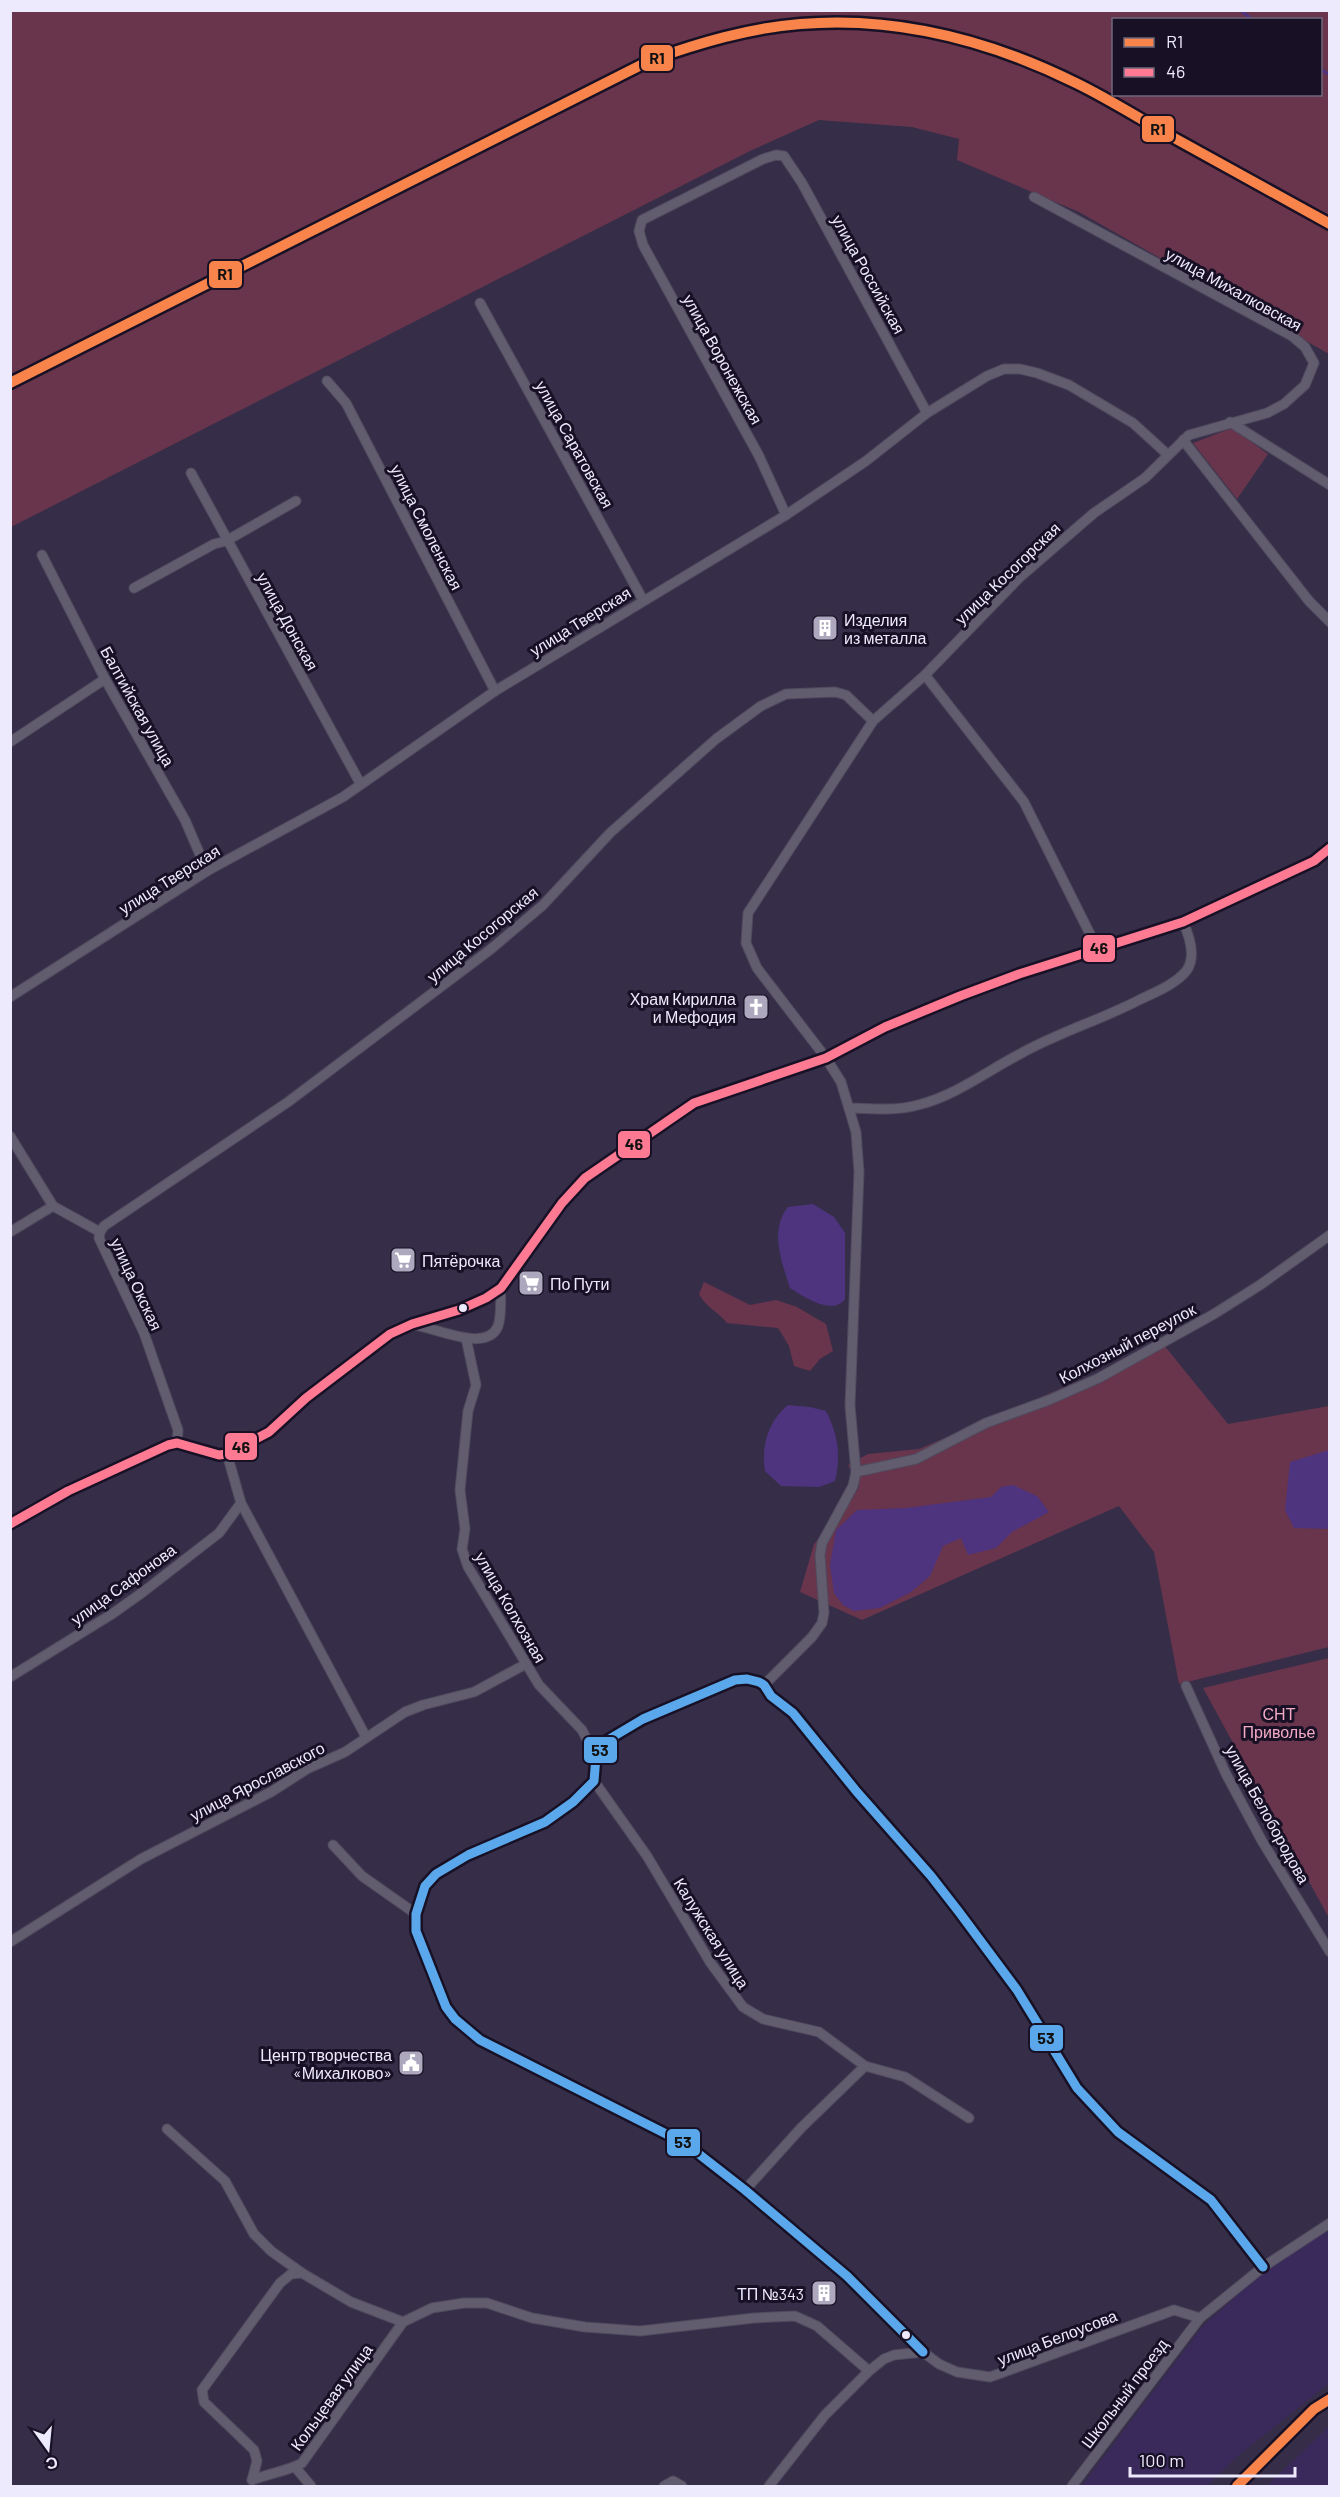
<svg xmlns="http://www.w3.org/2000/svg" width="1340" height="2497" viewBox="0 0 1340 2497" font-family="Barlow,sans-serif">
  <style>
    .built { fill: #3a295b }
    .green { fill: #68354c; fill-rule: evenodd }
    .water { fill: #4e337e }
    .lines { fill: none; stroke-linecap: round; stroke-linejoin: round }
    .stream { stroke: #4e337e; stroke-width: 3 }
    .street-casing { stroke: #504a5e; stroke-width: 11 }
    .street { stroke: #615d6f; stroke-width: 9 }
    .bus-1-casing { stroke: #181126; stroke-width: 14 }
    .bus-2-casing { stroke: #181126; stroke-width: 14 }
    .bus-1 { stroke: #fe7a93; stroke-width: 9 }
    .bus-2 { stroke: #5aa8eb; stroke-width: 9 }
    .rail-1-casing { stroke: #181126; stroke-width: 15 }
    .rail-1 { stroke: #f8844c; stroke-width: 10 }
    .bus-dot { fill: #eeeafd; stroke: #181126; stroke-width: 2 }
    .labels { text-anchor: middle; dominant-baseline: central; stroke-width: 6; stroke-linejoin: round; paint-order: stroke }
    .street-label { font-size: 16px; fill: #eeeafd; stroke: #181126 }
    .poi-label { font-size: 16px; fill: #eeeafd; stroke: #181126; text-anchor: start }
    .park-label { font-size: 16px; fill: #f5aac4; stroke: #181126 }
    .line-badge { stroke: #181126; stroke-width: 2 }
    .pale-badge-label { font-size: 16px; text-anchor: middle; font-weight: bold; fill: #111 }
  </style>
  <rect width="100%" height="100%" fill="#362e48"/>
  <g class="built">
    <polygon points="1329,2228 1329,2383 1239,2455 1207,2486 1082,2486 1203,2326 1267,2269"/>
    <polygon points="1329,2426 1329,2486 1267,2486"/>
  </g>
  <g class="green">
    <path d="M10 11H1329V354L1079 212 957 160 959 139 912 127 819 120 750 151 11 527ZM1114 20H1320V94H1114Z"/>
    <polygon points="1232,428 1268,454 1237,499 1193,443"/>
    <path d="M704 1282 750 1305 776 1300 797 1307 826 1324 833 1351 820 1359 810 1371 794 1366 789 1346 778 1328 727 1323C718 1311 706 1308 699 1294Z"/>
    <polygon points="1159,1339 1228,1424 1329,1406 1329,1647 1179,1684 1154,1552 1119,1506 862,1620 800,1592 814,1544 838,1521 859,1487 848,1465 868,1454 919,1449 1095,1374"/>
    <polygon points="1329,1658 1330,1658 1329,1918 1203,1688"/>
  </g>
  <g class="water">
    <path d="M813 1204 834 1217 845 1233V1299C833 1316 804 1297 790 1288 782 1263 769 1230 788 1207Z"/>
    <path d="M788 1405 810 1407 826 1411C838 1435 841 1455 835 1481L819 1487 781 1486 765 1471C761 1446 768 1421 788 1405Z"/>
    <polygon points="1329,1450 1329,1529 1294,1528 1285,1510 1290,1462"/>
    <polygon points="1013,1485 1037,1496 1049,1512 1012,1532 996,1548 968,1555 961,1538 943,1546 930,1576 911,1592 880,1608 854,1611 843,1605 834,1593 830,1565 836,1530 857,1510 906,1508 991,1497 1001,1487"/>
  </g>
  <g class="lines">
    <g class="stream">
      <polyline points="1240,10 1253,20"/>
      <polyline points="1320,69 1330,75"/>
    </g>
    <g class="street-casing">
      <g id="street">
        <polyline points="480,303 643,600"/>
        <polyline points="327,381 346,403 495,691"/>
        <polyline points="1230,422 1330,485"/>
        <polyline points="1183,440 1309,601 1330,622"/>
        <polyline points="191,473 360,783"/>
        <polyline points="786,515 759,456 643,245 639,231 642,220 763,159 776,155 784,156 802,183 927,413"/>
        <polyline points="42,555 105,679 185,820 207,871"/>
        <polyline points="134,588 214,544 226,541 296,501"/>
        <polyline points="925,675 1024,802 1097,948"/>
        <polyline points="10,742 105,679"/>
        <polyline points="10,997 207,871 343,797 495,691 786,515 866,461 927,413 987,376 1004,369 1020,369 1037,373 1069,385 1133,423 1167,454"/>
        <path d="M849 1108C872 1109 896 1111 918 1105 955 1096 987 1071 1020 1054 1059 1032 1101 1020 1141 999 1156 992 1176 984 1187 970 1196 956 1189 935 1183 922"/>
        <polyline points="10,1136 53,1206 100,1232"/>
        <polyline points="10,1232 53,1206"/>
        <polyline points="100,1232 104,1226 288,1102 491,949 543,905 610,833 716,739 761,706 786,694 835,692 846,695 873,721"/>
        <polyline points="100,1232 99,1238 144,1333 178,1430 177,1443"/>
        <path d="M414 1325C434 1327 487 1354 498 1326 502 1315 500 1300 501 1288"/>
        <polyline points="466,1338 476,1385 468,1411 460,1490 465,1529 462,1549 468,1567 539,1685 582,1730 596,1757"/>
        <polyline points="227,1454 241,1503 366,1737"/>
        <polyline points="856,1472 916,1459 986,1423 1049,1400 1099,1378 1214,1314 1260,1285 1330,1235"/>
        <polyline points="10,1524 68,1491 168,1445 177,1443 219,1455 227,1454 269,1432 306,1398 390,1334 412,1324 459,1310 486,1298 501,1288 562,1203 585,1178 694,1103 826,1058 885,1027 960,996 1019,974 1183,922 1314,861 1330,848"/>
        <polyline points="10,1677 112,1614 143,1592 219,1533 241,1503"/>
        <polyline points="764,1685 812,1637 822,1623 824,1613 820,1555 822,1543 853,1486 856,1472 850,1406 859,1172 856,1132 841,1082 826,1058 757,968 746,943 748,913 873,721 925,675 1020,577 1094,513 1145,478 1189,435 1267,413 1284,404 1305,385 1314,363 1305,347 1292,336 1034,197"/>
        <polyline points="1186,1686 1226,1774 1262,1841 1330,1952"/>
        <polyline points="594,1781 647,1856 710,1962 743,2007 763,2019 819,2032 865,2066 905,2077 969,2118"/>
        <polyline points="333,1845 362,1876 416,1914"/>
        <polyline points="10,1942 141,1859 271,1792 307,1769 345,1752 405,1712 423,1705 474,1692 526,1664"/>
        <polyline points="167,2129 225,2181 254,2234 271,2251 302,2273 351,2302 403,2322"/>
        <polyline points="745,2190 801,2128 865,2066"/>
        <polyline points="923,2352 847,2276 745,2190 686,2144 480,2040 455,2019 446,2007 416,1931 416,1914 425,1886 436,1874 468,1855 545,1822 573,1802 594,1781 596,1757 606,1741 643,1719 735,1680 747,1679 759,1682 764,1685 771,1696 793,1713 857,1792 931,1876 959,1912 1017,1990 1077,2088 1118,2132 1211,2200 1263,2267"/>
        <polyline points="295,2467 311,2486"/>
        <path d="M252 2480C267 2474 291 2470 302 2463L403 2322 432 2308 464 2303H487L532 2318 585 2327 640 2331 754 2318 795 2316 817 2326 869 2371"/>
        <polyline points="252,2480 257,2461 254,2450 204,2402 202,2390 280,2283 291,2274 302,2273"/>
        <polyline points="664,2486 673,2481 682,2486"/>
        <polyline points="769,2486 825,2415 869,2371 884,2359 894,2355 923,2352 939,2364 957,2372 990,2377 1174,2310 1200,2318"/>
        <polyline points="1072,2486 1200,2318 1263,2267 1330,2223"/>
      </g>
    </g>
    <use href="#street" class="street"/>
    <g class="bus-1-casing">
      <polyline id="bus-1" points="10,1524 68,1491 168,1445 177,1443 219,1455 227,1454 269,1432 306,1398 390,1334 412,1324 459,1310 486,1298 501,1288 562,1203 585,1178 694,1103 826,1058 885,1027 960,996 1019,974 1183,922 1314,861 1330,848"/>
    </g>
    <g class="bus-2-casing">
      <polyline id="bus-2" points="923,2352 847,2276 745,2190 686,2144 480,2040 455,2019 446,2007 416,1931 416,1914 425,1886 436,1874 468,1855 545,1822 573,1802 594,1781 596,1757 606,1741 643,1719 735,1680 747,1679 759,1682 764,1685 771,1696 793,1713 857,1792 931,1876 959,1912 1017,1990 1077,2088 1118,2132 1211,2200 1263,2267"/>
    </g>
    <use href="#bus-1" class="bus-1"/>
    <use href="#bus-2" class="bus-2"/>
    <g class="rail-1-casing">
      <g id="rail-1">
        <path d="M10 383 651 60C699 43 749 28 800 24 896 16 991 41 1076 83 1107 98 1137 117 1167 134 1221 164 1275 194 1330 224"/>
        <polyline points="1237,2486 1314,2409 1330,2399"/>
      </g>
    </g>
    <use href="#rail-1" class="rail-1"/>
  </g>
  <defs>
    <g id="building-square" transform="scale(1.35)"><rect x="-9" y="-9" width="18" height="18" rx="4" fill="#aea8be" stroke="#181126"/><path d="M-4-6H4V6H1V3H-1V6H-4ZM-2.5-4.3h1.7v1.8h-1.7ZM.8-4.3h1.7v1.8H.8ZM-2.5-1h1.7V.8h-1.7ZM.8-1h1.7V.8H.8Z" fill="#fff"/></g>
    <g id="church-square" transform="scale(1.35)"><rect x="-9" y="-9" width="18" height="18" rx="4" fill="#aea8be" stroke="#181126"/><path d="M-1.2-6h2.4v3.5h3.3v2.4h-3.3V6h-2.4V-.1h-3.3v-2.4h3.3Z" fill="#fff"/></g>
    <g id="supermarket-square" transform="scale(1.35)"><rect x="-9" y="-9" width="18" height="18" rx="4" fill="#aea8be" stroke="#181126"/><path d="M-6-5.5h2.5l.6 2H6L4.5 2H-2.5L-4.4-4H-6ZM-1.5 3.2a1.3 1.3 0 1 0 .1 0ZM3 3.2a1.3 1.3 0 1 0 .1 0Z" fill="#fff"/></g>
    <g id="civic-square" transform="scale(1.35)"><rect x="-9" y="-9" width="18" height="18" rx="4" fill="#aea8be" stroke="#181126"/><path d="M-.6-6.5H3V-4.5H.6V-3L4-1V1h2V6H-6V1h2V-1L-.6-3ZM-1.2 2.5V6h2.4V2.5Z" fill="#fff"/></g>
  </defs>
  <g fill-rule="evenodd">
    <use href="#building-square" x="825" y="628"/>
    <use href="#church-square" x="756" y="1007"/>
    <use href="#supermarket-square" x="403" y="1260"/>
    <use href="#supermarket-square" x="531" y="1283"/>
    <use href="#civic-square" x="411" y="2063"/>
    <use href="#building-square" x="824" y="2293"/>
  </g>
  <g class="bus-dot">
    <circle cx="463" cy="1308" r="5"/>
    <circle cx="906" cy="2335" r="5"/>
  </g>
  <g class="labels">
    <g class="street-label">
      <text transform="translate(869 274) rotate(61)">улица Российская</text>
      <text transform="translate(1234 289) rotate(29)">улица Михалковская</text>
      <text transform="translate(723 359) rotate(61)">улица Воронежская</text>
      <text transform="translate(575 444) rotate(61)">улица Саратовская</text>
      <text transform="translate(427 527) rotate(63)">улица Смоленская</text>
      <text transform="translate(1007 573) rotate(-44)">улица Косогорская</text>
      <text transform="translate(288 621) rotate(61)">улица Донская</text>
      <text transform="translate(580 621) rotate(-32)">улица Тверская</text>
      <text transform="translate(138 706) rotate(61)">Балтийская улица</text>
      <text transform="translate(169 879) rotate(-32)">улица Тверская</text>
      <text transform="translate(482 934) rotate(-40)">улица Косогорская</text>
      <text transform="translate(137 1284) rotate(65)">улица Окская</text>
      <text transform="translate(1127 1343) rotate(-28)">Колхозный переулок</text>
      <text transform="translate(123 1584) rotate(-36)">улица Сафонова</text>
      <text transform="translate(511 1607) rotate(60)">улица Колхозная</text>
      <text transform="translate(257 1781) rotate(-28)">улица Ярославского</text>
      <text transform="translate(1268 1814) rotate(61)">улица Белобородова</text>
      <text transform="translate(712 1933) rotate(58)">Калужская улица</text>
      <text transform="translate(1057 2337) rotate(-21)">улица Белоусова</text>
      <text transform="translate(1124 2393) rotate(-53)">Школьный проезд</text>
      <text transform="translate(331 2397) rotate(-54)">Кольцевая улица</text>
    </g>
    <g class="poi-label">
      <text x="844" y="619">Изделия<tspan x="844" dy="18">из металла</tspan></text>
      <text x="736" y="998" text-anchor="end">Храм Кирилла<tspan x="736" dy="18">и Мефодия</tspan></text>
      <text x="422" y="1260">Пятёрочка</text>
      <text x="550" y="1283">По Пути</text>
      <text x="392" y="2054" text-anchor="end">Центр творчества<tspan x="392" dy="18">«Михалково»</tspan></text>
      <text x="804" y="2293" text-anchor="end">ТП №343</text>
    </g>
    <g class="park-label">
      <text x="1279" y="1713">СНТ<tspan x="1279" dy="18">Приволье</tspan></text>
    </g>
  </g>
  <g class="line-badge">
    <rect x="640" y="44" width="34" height="28" rx="6" fill="#f8844c"/>
    <rect x="1141" y="115" width="34" height="28" rx="6" fill="#f8844c"/>
    <rect x="208" y="260" width="35" height="29" rx="6" fill="#f8844c"/>
    <rect x="1082" y="934" width="34" height="29" rx="6" fill="#fe7a93"/>
    <rect x="617" y="1130" width="34" height="29" rx="6" fill="#fe7a93"/>
    <rect x="224" y="1432" width="34" height="29" rx="6" fill="#fe7a93"/>
    <rect x="583" y="1736" width="35" height="28" rx="6" fill="#5aa8eb"/>
    <rect x="1029" y="2024" width="35" height="28" rx="6" fill="#5aa8eb"/>
    <rect x="666" y="2128" width="35" height="29" rx="6" fill="#5aa8eb"/>
  </g>
  <g class="pale-badge-label">
    <text x="657" y="64">R1</text>
    <text x="1158" y="135">R1</text>
    <text x="225" y="280">R1</text>
    <text x="1099" y="954">46</text>
    <text x="634" y="1150">46</text>
    <text x="241" y="1453">46</text>
    <text x="600" y="1756">53</text>
    <text x="1046" y="2044">53</text>
    <text x="683" y="2148">53</text>
  </g>
  <rect width="1340" height="2497" fill="none" stroke="#eeeafd" stroke-width="24"/>
  <rect x="1112" y="18" width="210" height="78" fill="#181126" stroke="#6e687c" stroke-width="1.5"/>
  <rect x="1124" y="38" width="30" height="9" fill="#f8844c" stroke="#6e687c" stroke-width="1.5"/>
  <text x="1166" y="48" font-size="18" fill="#eeeafd">R1</text>
  <rect x="1124" y="68" width="30" height="9" fill="#fe7a93" stroke="#6e687c" stroke-width="1.5"/>
  <text x="1166" y="78" font-size="18" fill="#eeeafd">46</text>
  <g transform="translate(48 2449) rotate(165)" stroke="#181126" stroke-width="4.5" paint-order="stroke">
  <path d="M0-4.5L10 22L0 15L-10 22Z" fill="#eeeafd"/>
  <text y="-9" font-size="16" font-weight="bold" text-anchor="middle" fill="#eeeafd">С</text>
  </g>
  <path d="M1130 2467v9h165v-9" fill="none" stroke="#eeeafd" stroke-width="3"/>
  <text x="1139" y="2467" font-size="18" fill="#eeeafd" stroke="#181126" stroke-width="4.5" paint-order="stroke">100 m</text>
</svg>
